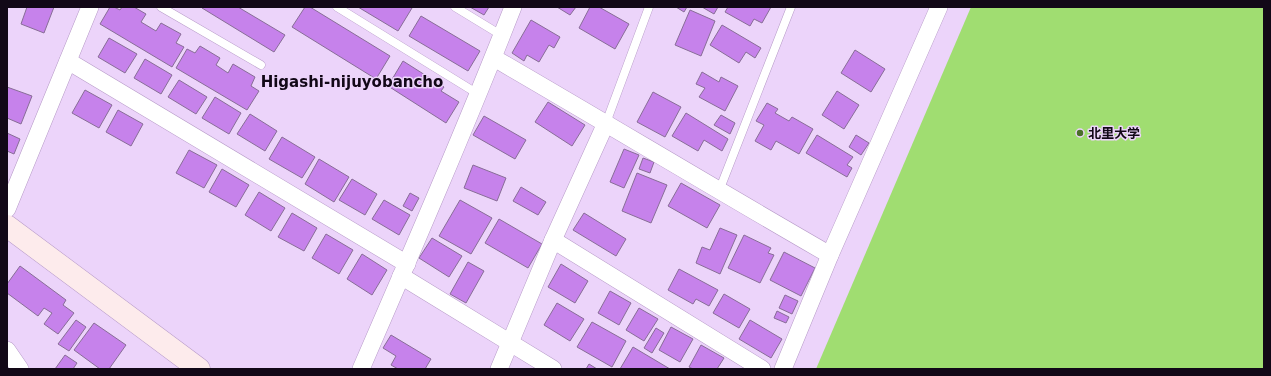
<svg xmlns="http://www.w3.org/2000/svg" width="1271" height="376" viewBox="0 0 1271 376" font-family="'DejaVu Sans','Noto Sans JP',sans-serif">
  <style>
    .green { fill: #a0dd71 }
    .building { fill: #c682eb; stroke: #886d97 }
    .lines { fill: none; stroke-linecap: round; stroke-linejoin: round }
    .lane-casing { stroke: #b79bc8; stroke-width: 9 }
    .street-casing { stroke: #b79bc8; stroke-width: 18 }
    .secondary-casing { stroke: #b79bc8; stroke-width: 23 }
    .lane { stroke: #fff; stroke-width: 8 }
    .street { stroke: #fff; stroke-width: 17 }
    .secondary { stroke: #fdebec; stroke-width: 22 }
    .poi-dot { fill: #496f29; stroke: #ecd4fa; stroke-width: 1.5 }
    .labels { text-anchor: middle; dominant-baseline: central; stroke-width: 3; stroke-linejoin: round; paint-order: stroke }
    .poi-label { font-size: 13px; font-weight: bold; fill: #120817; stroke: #ecd4fa; text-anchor: start }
    .quarter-label { font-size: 15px; font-weight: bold; fill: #120817; stroke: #ecd4fa }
  </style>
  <rect width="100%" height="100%" fill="#ecd4fa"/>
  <polygon class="green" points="971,7 1264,7 1264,369 816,369"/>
  <g class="building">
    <polygon points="27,7 54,7 44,33 21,24"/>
    <polygon points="110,7 114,7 120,10 122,7 134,7 146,14 141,22 156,31 161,23 181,34 176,43 184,47 172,67 100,24"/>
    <polygon points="203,7 238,7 285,35 274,52 202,8"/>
    <polygon points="305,7 310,7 390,56 376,79 292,27"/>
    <polygon points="358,7 409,7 412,8 398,31"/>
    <polygon points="470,7 489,7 484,15"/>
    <polygon points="557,7 576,7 570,15"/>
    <polygon points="590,7 599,7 629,24 615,49 579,28"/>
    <polygon points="676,7 687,7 684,12"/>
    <polygon points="702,7 718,7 714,14"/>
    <polygon points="728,7 771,7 762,23 754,19 750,26 725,12"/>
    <polygon points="690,10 715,21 701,56 675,45"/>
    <polygon points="421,16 480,51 468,71 409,36"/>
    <polygon points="531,20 560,37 554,48 549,45 539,62 527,55 524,61 512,53"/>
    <polygon points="722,25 761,48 755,58 746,52 739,63 710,45"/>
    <polygon points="109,38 137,54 125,73 98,57"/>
    <polygon points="200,46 220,58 216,65 228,73 233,64 255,77 251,86 259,91 247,110 176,68 187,49 195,53"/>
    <polygon points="855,50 885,69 871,92 841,73"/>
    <polygon points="145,59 172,75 161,94 134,78"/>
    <polygon points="403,61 444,87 441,91 459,102 446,123 388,86"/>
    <polygon points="702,72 719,82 721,77 738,86 725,111 699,97 705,88 696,84"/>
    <polygon points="179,80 207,97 196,114 168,97"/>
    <polygon points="7,87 32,96 21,124 7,118"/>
    <polygon points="85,90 112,105 99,128 72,113"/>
    <polygon points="837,91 859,105 844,129 822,115"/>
    <polygon points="653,92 681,107 665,137 637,122"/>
    <polygon points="215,97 241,113 229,134 202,118"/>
    <polygon points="548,102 585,125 572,146 535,122"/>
    <polygon points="767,103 778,109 775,113 789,121 792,117 813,129 799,154 776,141 771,150 755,141 764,125 756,121"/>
    <polygon points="118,110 143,124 131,146 106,132"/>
    <polygon points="686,113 728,139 722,151 704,140 698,151 672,136"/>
    <polygon points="250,114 277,131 265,151 237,134"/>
    <polygon points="721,115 735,123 730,134 714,125"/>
    <polygon points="484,116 526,140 515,159 473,135"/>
    <polygon points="7,133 20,139 14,154 7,151"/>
    <polygon points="817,135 853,157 847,165 852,168 847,177 806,153"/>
    <polygon points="856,135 869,143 861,155 849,147"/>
    <polygon points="282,137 315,157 302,178 269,159"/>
    <polygon points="624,149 639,155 624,188 610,182"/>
    <polygon points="189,150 217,165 204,188 176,173"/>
    <polygon points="643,158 654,162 650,173 639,169"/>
    <polygon points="319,159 349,177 334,202 305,184"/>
    <polygon points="473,165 506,178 497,201 464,188"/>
    <polygon points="222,169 249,185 236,207 209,192"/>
    <polygon points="637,173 667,185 651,223 622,211"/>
    <polygon points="352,179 377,194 365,215 339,200"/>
    <polygon points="681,183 720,205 707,228 668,206"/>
    <polygon points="521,187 546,202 538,215 513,201"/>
    <polygon points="259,192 285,208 271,231 245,215"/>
    <polygon points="410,193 419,198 412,211 403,206"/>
    <polygon points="384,200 410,215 399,235 372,219"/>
    <polygon points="460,200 492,218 471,254 439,236"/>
    <polygon points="292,213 317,228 304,251 278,237"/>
    <polygon points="584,213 626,239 616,256 573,230"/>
    <polygon points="499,219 542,244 528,268 485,243"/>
    <polygon points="720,228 737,235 720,274 696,263 702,247 710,250"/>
    <polygon points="326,234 353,250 339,274 312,258"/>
    <polygon points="744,235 771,248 768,253 774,255 760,283 728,268"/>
    <polygon points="432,238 462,256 449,277 419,258"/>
    <polygon points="784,252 815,268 801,296 770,280"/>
    <polygon points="362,254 387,270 372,295 347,279"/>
    <polygon points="468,262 484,271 466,303 450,294"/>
    <polygon points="561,264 588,281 575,303 548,287"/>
    <polygon points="20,266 66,300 63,305 74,313 58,334 44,324 52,313 44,308 38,316 7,293 7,284"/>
    <polygon points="679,269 718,290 709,306 696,299 693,304 668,290"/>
    <polygon points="610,291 631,303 619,325 598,313"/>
    <polygon points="724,294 750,309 739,328 713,313"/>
    <polygon points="785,295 798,301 792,314 779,308"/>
    <polygon points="557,303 584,319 570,341 544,325"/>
    <polygon points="639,308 658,319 644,341 626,330"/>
    <polygon points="777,311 789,317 786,323 774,318"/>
    <polygon points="76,320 86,327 69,351 58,344"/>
    <polygon points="750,320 782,339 771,358 739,339"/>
    <polygon points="592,322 626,341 612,367 577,347"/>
    <polygon points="94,323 126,345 109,369 100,369 74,350"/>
    <polygon points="671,327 693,339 680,362 659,350"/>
    <polygon points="656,328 664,333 652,353 644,348"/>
    <polygon points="391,335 431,359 425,369 398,369 391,365 396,356 383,348"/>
    <polygon points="701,345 724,358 717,369 693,369 689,367"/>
    <polygon points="633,347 670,369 620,369"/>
    <polygon points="65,355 77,363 73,369 55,369"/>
    <polygon points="589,364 597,369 586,369"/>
  </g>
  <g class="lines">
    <g class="lane-casing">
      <g id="lane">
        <polyline points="161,7 261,65"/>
        <polyline points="337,7 478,94"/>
        <polyline points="455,7 501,35"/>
        <polyline points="606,123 649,7"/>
        <polyline points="719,191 791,7"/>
      </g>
    </g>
    <g class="street-casing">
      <g id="street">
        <path d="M494 58C606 123 717 190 830 255"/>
        <polyline points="68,61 407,264"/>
        <polyline points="7,209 90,7"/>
        <polyline points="553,240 762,369"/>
        <polyline points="401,276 553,369"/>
        <polyline points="7,350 20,369"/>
        <path d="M361 369C413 249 465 129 513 7"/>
        <polyline points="499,369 553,240 606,123"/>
        <polyline points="783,369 830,255 939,7"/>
      </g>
    </g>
    <g class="secondary-casing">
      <polyline id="secondary" points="7,226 199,369"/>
    </g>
    <use href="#lane" class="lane"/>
    <use href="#street" class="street"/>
    <use href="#secondary" class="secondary"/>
  </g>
  <circle class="poi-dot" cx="1080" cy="133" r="4"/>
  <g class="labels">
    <g class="poi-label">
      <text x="1088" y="133">北里大学</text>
    </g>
    <g class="quarter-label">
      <text x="352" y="82">Higashi-nijuyobancho</text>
    </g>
  </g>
  <rect width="1271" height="376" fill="none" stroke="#120817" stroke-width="16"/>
</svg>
